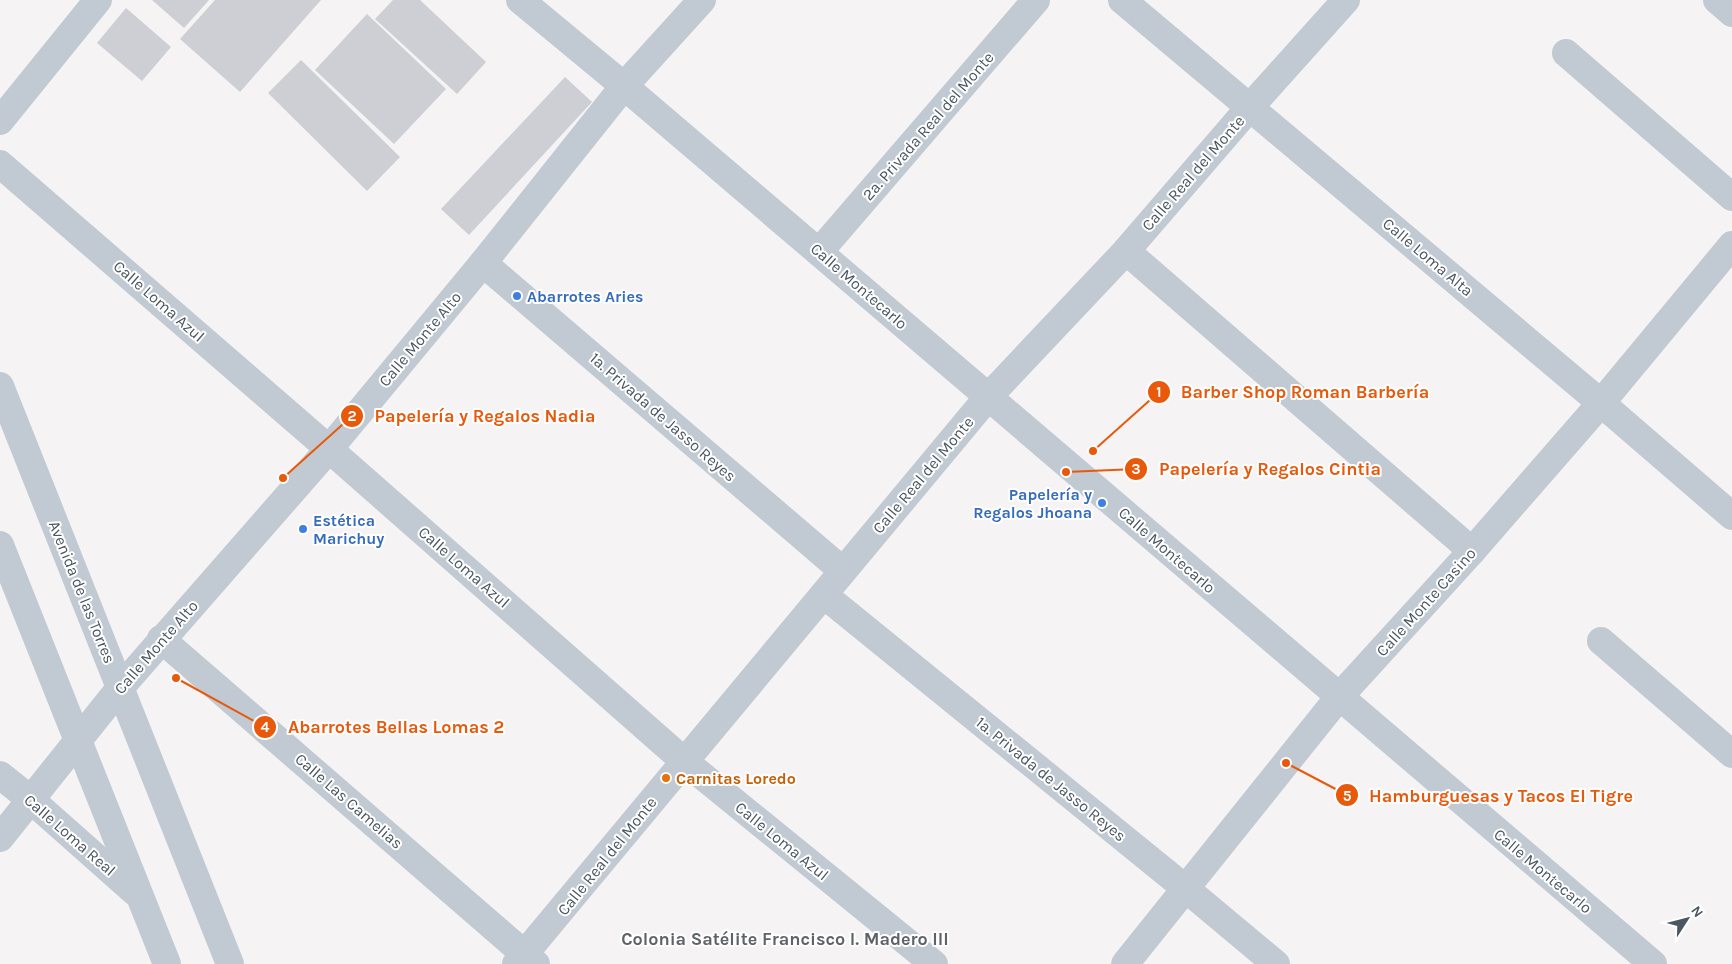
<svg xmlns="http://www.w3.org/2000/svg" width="1732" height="964" viewBox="0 0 1732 964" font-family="Karla,sans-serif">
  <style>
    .building { fill: #cdcfd5 }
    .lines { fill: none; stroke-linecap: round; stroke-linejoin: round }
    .street { stroke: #c1cad2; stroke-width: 28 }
    .shop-dot { fill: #3f7fe0; stroke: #fff; stroke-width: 2 }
    .food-dot { fill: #e8710a; stroke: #fff; stroke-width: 2 }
    .labels { text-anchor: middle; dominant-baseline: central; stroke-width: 4; stroke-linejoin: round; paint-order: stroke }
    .street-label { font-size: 16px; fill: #4a5661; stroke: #fff }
    .shop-label { font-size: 16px; font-weight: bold; fill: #366cbe; stroke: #fff; text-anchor: start }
    .food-label { font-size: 16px; font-weight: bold; fill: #c56008; stroke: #fff; text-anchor: start }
    .neighbourhood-label { font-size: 18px; font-weight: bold; fill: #5f6368; stroke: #fff }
    .leader { fill: none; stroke: #e8590c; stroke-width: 2 }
    .callout-dot { fill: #e8590c; stroke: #fff; stroke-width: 2 }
    .mark-label { font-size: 15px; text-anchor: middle; font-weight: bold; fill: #fff }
    .callout-label { font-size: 18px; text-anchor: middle; font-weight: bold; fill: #e8590c; stroke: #fff; stroke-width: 4; stroke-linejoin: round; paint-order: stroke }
  </style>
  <rect width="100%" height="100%" fill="#f5f3f3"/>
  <g class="building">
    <polygon points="152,0 209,0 184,28"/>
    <polygon points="215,0 321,0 240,92 180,39"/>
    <polygon points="393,0 420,0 486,62 457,94 375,19"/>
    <polygon points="126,8 171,47 142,81 97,43"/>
    <polygon points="367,14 446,89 394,144 315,70"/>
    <polygon points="301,60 400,157 367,191 268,93"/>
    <polygon points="565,77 592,102 469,235 441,209"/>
  </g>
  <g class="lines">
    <g class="street">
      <polyline points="520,0 624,86 1653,964"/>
      <polyline points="1122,0 1601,403 1732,516"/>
      <polyline points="1717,0 1732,13"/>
      <polyline points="1566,53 1732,197"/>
      <polyline points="0,121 98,0"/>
      <polyline points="0,164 329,449 684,761 934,964"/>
      <polyline points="1126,251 1472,551"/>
      <polyline points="819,252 1036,0"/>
      <polyline points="483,263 843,571"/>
      <polyline points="0,386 230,964"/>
      <polyline points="0,545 167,964"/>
      <polyline points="824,595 1185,888 1276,964"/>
      <polyline points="161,639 536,964"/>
      <polyline points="1601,641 1732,754"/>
      <polyline points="0,775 30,799 135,892"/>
      <polyline points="0,838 120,688 329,449 483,263 624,86 702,0"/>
      <polyline points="516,964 988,397 1126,251 1250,107 1346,0"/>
      <polyline points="1125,964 1339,697 1472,551 1601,403 1732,245"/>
    </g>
  </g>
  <g class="shop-dot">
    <circle cx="517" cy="296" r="5"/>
    <circle cx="1102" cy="503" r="5"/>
    <circle cx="303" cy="529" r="5"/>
  </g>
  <circle class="food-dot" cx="666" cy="778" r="5"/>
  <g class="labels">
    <g class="street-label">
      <text transform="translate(928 126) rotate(-49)">2a. Privada Real del Monte</text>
      <text transform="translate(1193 173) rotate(-49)">Calle Real del Monte</text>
      <text transform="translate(1428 257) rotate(40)">Calle Loma Alta</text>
      <text transform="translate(859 286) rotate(41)">Calle Montecarlo</text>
      <text transform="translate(159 301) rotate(41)">Calle Loma Azul</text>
      <text transform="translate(420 339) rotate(-50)">Calle Monte Alto</text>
      <text transform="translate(663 417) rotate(41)">1a. Privada de Jasso Reyes</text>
      <text transform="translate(923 475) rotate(-50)">Calle Real del Monte</text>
      <text transform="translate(1167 550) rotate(41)">Calle Montecarlo</text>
      <text transform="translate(464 567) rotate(41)">Calle Loma Azul</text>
      <text transform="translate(82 592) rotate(68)">Avenida de las Torres</text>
      <text transform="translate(1426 602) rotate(-48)">Calle Monte Casino</text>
      <text transform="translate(156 647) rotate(-49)">Calle Monte Alto</text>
      <text transform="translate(1051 779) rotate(39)">1a. Privada de Jasso Reyes</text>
      <text transform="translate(349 801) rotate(41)">Calle Las Camelias</text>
      <text transform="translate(70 835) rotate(41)">Calle Loma Real</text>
      <text transform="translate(782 841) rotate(39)">Calle Loma Azul</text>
      <text transform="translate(607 856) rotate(-51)">Calle Real del Monte</text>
      <text transform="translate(1543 871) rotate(40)">Calle Montecarlo</text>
    </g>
    <g class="shop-label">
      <text x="527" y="296">Abarrotes Aries</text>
      <text x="1092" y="494" text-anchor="end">Papelería y<tspan x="1092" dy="18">Regalos Jhoana</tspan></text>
      <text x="313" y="520">Estética<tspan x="313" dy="18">Marichuy</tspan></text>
    </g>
    <g class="food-label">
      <text x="676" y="778">Carnitas Loredo</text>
    </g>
    <g class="neighbourhood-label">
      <text x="785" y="939">Colonia Satélite Francisco I. Madero III</text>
    </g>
  </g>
  <path class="leader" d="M1093 451L1159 392M283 478L352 416M1066 472L1136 469M176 678L265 727M1286 763L1347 795"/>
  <g class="callout-dot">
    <circle cx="1093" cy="451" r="5"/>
    <circle cx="283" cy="478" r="5"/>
    <circle cx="1066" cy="472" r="5"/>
    <circle cx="176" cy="678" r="5"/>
    <circle cx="1286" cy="763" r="5"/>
    <circle cx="1159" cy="392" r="12"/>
    <circle cx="352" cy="416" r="12"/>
    <circle cx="1136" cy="469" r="12"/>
    <circle cx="265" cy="727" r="12"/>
    <circle cx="1347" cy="795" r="12"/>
  </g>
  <g class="mark-label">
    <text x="1159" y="397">1</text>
    <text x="352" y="421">2</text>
    <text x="1136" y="474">3</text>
    <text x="265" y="732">4</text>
    <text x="1347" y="801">5</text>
  </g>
  <g class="callout-label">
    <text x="1305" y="398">Barber Shop Roman Barbería</text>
    <text x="485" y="422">Papelería y Regalos Nadia</text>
    <text x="1270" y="475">Papelería y Regalos Cintia</text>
    <text x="396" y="733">Abarrotes Bellas Lomas 2</text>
    <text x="1501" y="802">Hamburguesas y Tacos El Tigre</text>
  </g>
  <g transform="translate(1687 919) rotate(54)" stroke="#ffffff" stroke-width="4" paint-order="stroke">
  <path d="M0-4L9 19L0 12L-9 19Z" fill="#4a5661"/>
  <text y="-8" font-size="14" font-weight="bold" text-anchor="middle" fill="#4a5661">N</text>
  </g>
</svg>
